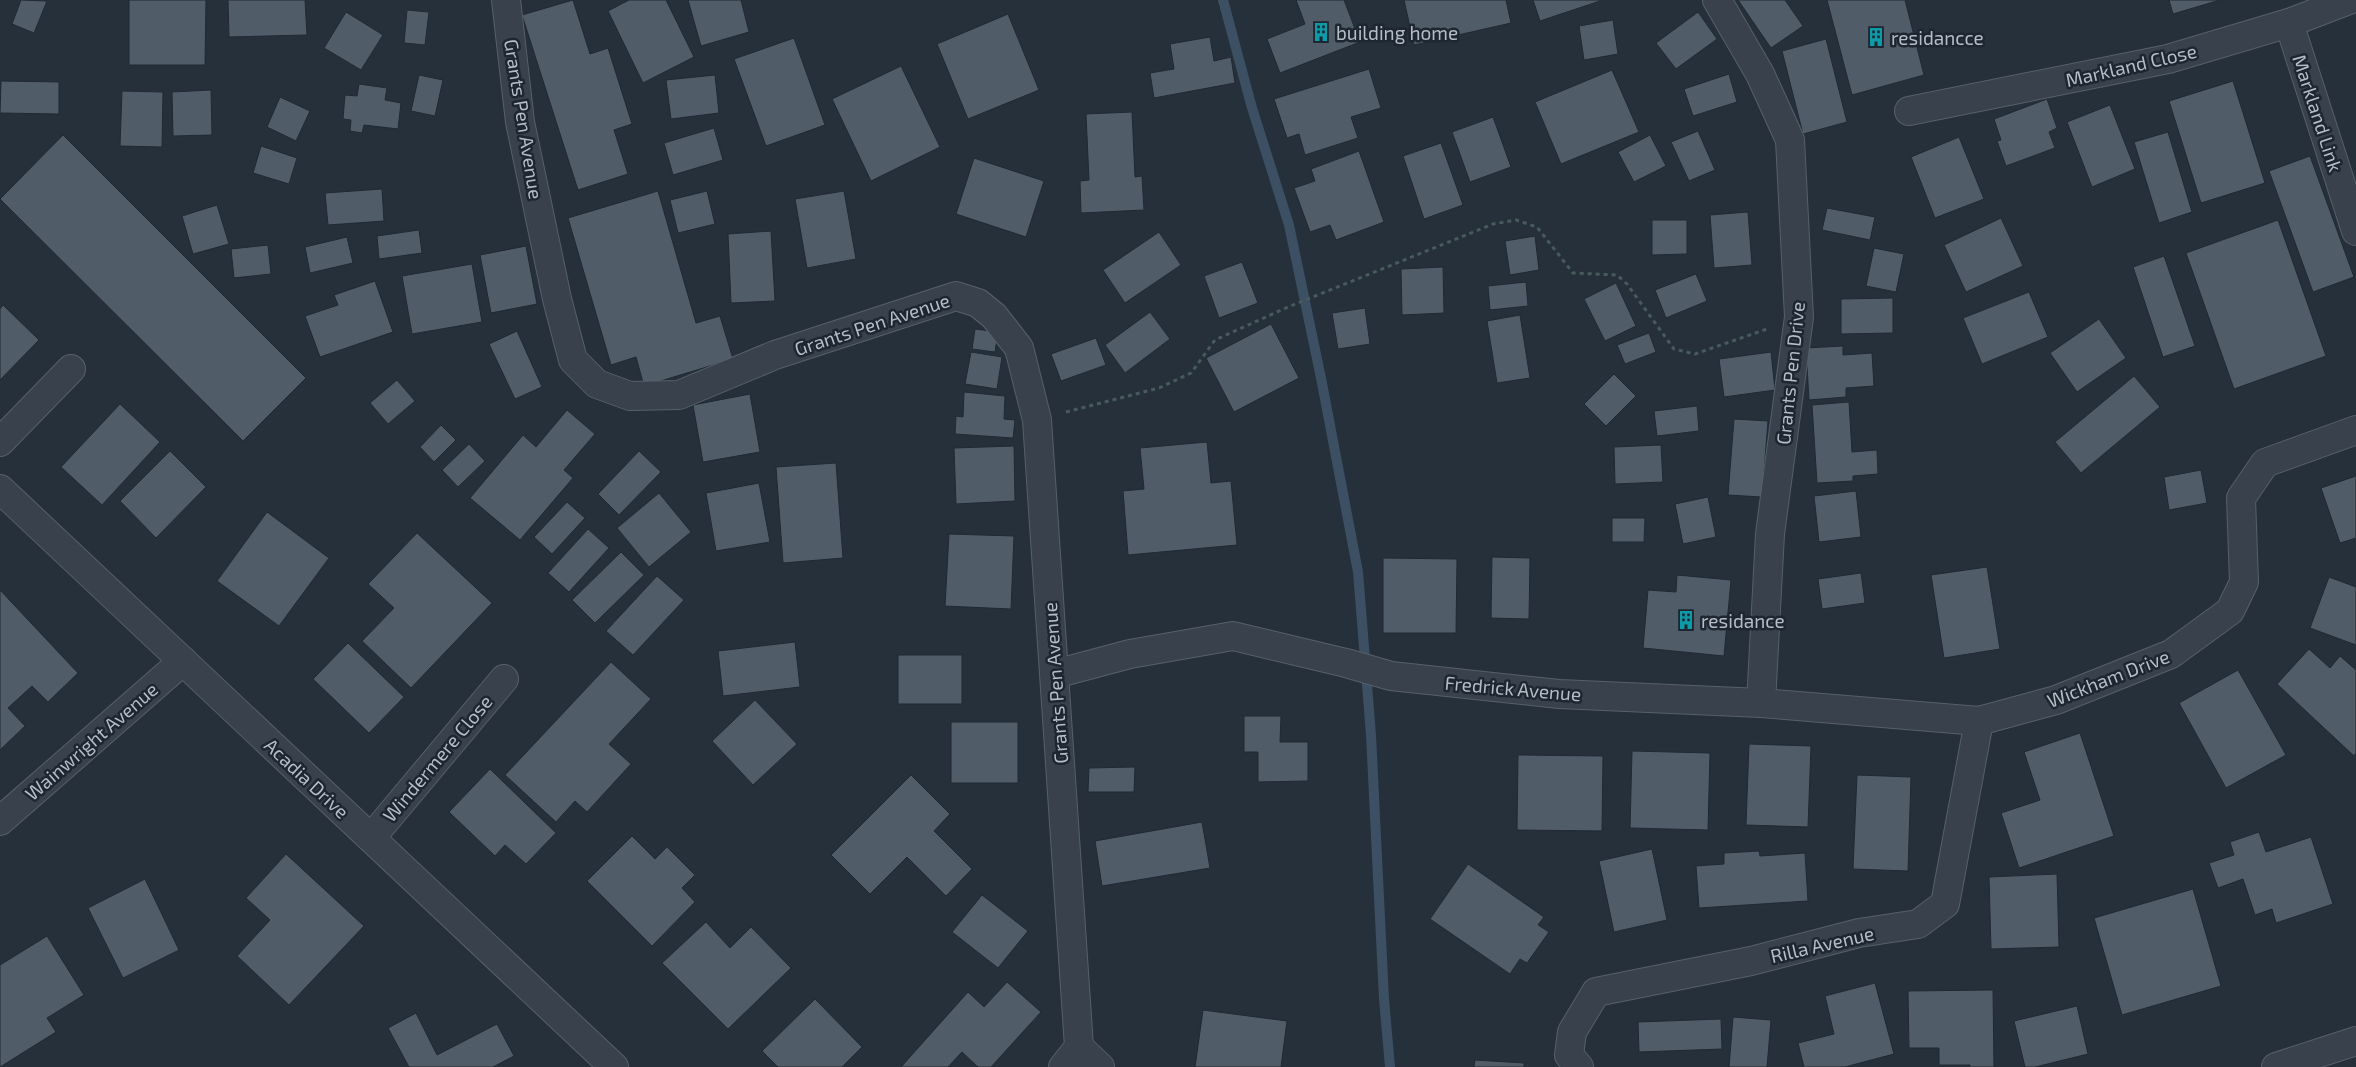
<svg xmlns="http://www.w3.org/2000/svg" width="2356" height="1067" viewBox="0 0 2356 1067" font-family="'Exo 2',sans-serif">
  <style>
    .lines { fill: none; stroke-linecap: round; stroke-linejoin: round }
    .stream { stroke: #3c4f63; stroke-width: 10 }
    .building { fill: #515c69; stroke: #202933 }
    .street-casing { stroke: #57606a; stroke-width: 30 }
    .path { stroke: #475a5c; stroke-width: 3; stroke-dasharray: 4 4; stroke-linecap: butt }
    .street { stroke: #39424c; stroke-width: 28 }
    .labels { text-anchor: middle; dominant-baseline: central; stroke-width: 5; stroke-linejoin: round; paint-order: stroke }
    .poi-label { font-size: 19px; fill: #b5bdc7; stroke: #1e2731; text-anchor: start }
    .street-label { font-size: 19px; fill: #b5bdc7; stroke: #1e2731 }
  </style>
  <rect width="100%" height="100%" fill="#25303b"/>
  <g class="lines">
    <polyline class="stream" points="1223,0 1252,108 1289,225 1321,378 1358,572 1371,735 1384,999 1390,1067"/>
  </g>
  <g class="building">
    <polygon points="21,0 47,1 34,33 12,24"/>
    <polygon points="129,0 206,0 205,65 129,65"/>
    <polygon points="228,0 305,0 307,35 229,37"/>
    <polygon points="573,0 590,54 608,48 632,124 614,130 628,174 578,190 522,15"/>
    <polygon points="629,0 666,0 694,57 643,83 608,11"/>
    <polygon points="688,0 741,0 749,32 701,46"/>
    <polygon points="1296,0 1344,0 1360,42 1280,73 1267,39 1305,24"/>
    <polygon points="1404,0 1506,0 1511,23 1414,45"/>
    <polygon points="1533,0 1600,0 1600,1 1540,21"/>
    <polygon points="1738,0 1785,0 1803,26 1771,48"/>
    <polygon points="1827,0 1905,0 1924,75 1852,95"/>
    <polygon points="2169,0 2220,0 2173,14"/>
    <polygon points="407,10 429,12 425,45 404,43"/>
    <polygon points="346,12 383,35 361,70 324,48"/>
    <polygon points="1698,12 1717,39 1676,69 1656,43"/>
    <polygon points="1008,14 1039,90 968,119 937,44"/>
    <polygon points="1613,20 1618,54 1584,60 1579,26"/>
    <polygon points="1210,37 1214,61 1231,57 1235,83 1154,98 1150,73 1174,69 1170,44"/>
    <polygon points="794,38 825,125 766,146 734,59"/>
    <polygon points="1826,39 1847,122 1803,134 1782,51"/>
    <polygon points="901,66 940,147 871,181 832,99"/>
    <polygon points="1369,69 1381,108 1351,117 1358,138 1305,155 1299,134 1287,138 1274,99"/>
    <polygon points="1612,70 1639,132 1561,164 1535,102"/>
    <polygon points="1729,74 1737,102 1693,116 1684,89"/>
    <polygon points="419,75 443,80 435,116 411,111"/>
    <polygon points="715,75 719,113 671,119 666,80"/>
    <polygon points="1,81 59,82 59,114 0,113"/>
    <polygon points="2233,81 2265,183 2201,203 2169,101"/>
    <polygon points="359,84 387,88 385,100 401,103 398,129 364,125 362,133 350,131 351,120 343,119 345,95 357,96"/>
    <polygon points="211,90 212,135 173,136 172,92"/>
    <polygon points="122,91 163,92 162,147 120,146"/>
    <polygon points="280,97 310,111 296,141 267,127"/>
    <polygon points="2047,99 2057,128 2049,132 2055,148 2006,166 1997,141 2001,140 1994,119"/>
    <polygon points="2110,105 2135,169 2092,187 2067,122"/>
    <polygon points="1132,112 1135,177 1142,176 1144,210 1081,213 1080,181 1089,180 1086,114"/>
    <polygon points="1493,117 1511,167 1470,182 1452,132"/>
    <polygon points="714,128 723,160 673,175 664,143"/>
    <polygon points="1698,131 1715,170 1689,181 1671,142"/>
    <polygon points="2168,132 2192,212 2159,223 2134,142"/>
    <polygon points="63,135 306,378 243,441 0,199"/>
    <polygon points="1650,135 1666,166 1634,182 1618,152"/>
    <polygon points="1959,137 1984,199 1935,218 1911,157"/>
    <polygon points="1441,143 1463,205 1424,219 1403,156"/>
    <polygon points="261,146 297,158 289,184 253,173"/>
    <polygon points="1359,151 1384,222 1336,240 1330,225 1310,232 1294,188 1315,181 1311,169"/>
    <polygon points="2310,156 2354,277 2313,292 2269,171"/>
    <polygon points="974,158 1044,181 1026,237 956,214"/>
    <polygon points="382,189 384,221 328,225 325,193"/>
    <polygon points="658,191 696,323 720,316 733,359 644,386 636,357 611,365 568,218"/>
    <polygon points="707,191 715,224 678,233 670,200"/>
    <polygon points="844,191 856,259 807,268 795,199"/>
    <polygon points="217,205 229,244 193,254 182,216"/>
    <polygon points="1827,208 1875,217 1870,240 1822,230"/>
    <polygon points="1748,212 1752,265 1714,268 1710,215"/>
    <polygon points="2001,218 2023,266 1966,292 1944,245"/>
    <polygon points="1652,220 1687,220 1687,254 1652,255"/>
    <polygon points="2278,220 2326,356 2234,389 2186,253"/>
    <polygon points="419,230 422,253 379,259 377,236"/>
    <polygon points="771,231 775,301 731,303 728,234"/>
    <polygon points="1159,232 1181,265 1125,303 1103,270"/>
    <polygon points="1535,236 1539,270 1510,275 1505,241"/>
    <polygon points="347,237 353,263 310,273 305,247"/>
    <polygon points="268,245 271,274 234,278 231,249"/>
    <polygon points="526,246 537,304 491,313 480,255"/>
    <polygon points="1874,248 1904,254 1896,292 1866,286"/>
    <polygon points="2164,256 2195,346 2163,357 2133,267"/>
    <polygon points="1242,262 1258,303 1219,318 1204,276"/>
    <polygon points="472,264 482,322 412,334 402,276"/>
    <polygon points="1443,267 1444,313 1402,315 1401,269"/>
    <polygon points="1696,274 1707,301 1666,318 1655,290"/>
    <polygon points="375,281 393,332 320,357 305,316 338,305 334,295"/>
    <polygon points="1526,282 1528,306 1490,310 1488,286"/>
    <polygon points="1616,283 1636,326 1605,341 1584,299"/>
    <polygon points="2029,292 2048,337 1982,364 1963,318"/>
    <polygon points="1893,298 1893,333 1841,334 1841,299"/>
    <polygon points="3,305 39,340 0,380 0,309"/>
    <polygon points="1365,308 1370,344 1338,349 1332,313"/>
    <polygon points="1150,312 1170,339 1125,373 1105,345"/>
    <polygon points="1520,315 1530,378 1497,383 1487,321"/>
    <polygon points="2099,319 2126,358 2077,392 2050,353"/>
    <polygon points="1271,324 1299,378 1234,412 1206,358"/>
    <polygon points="975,329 998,332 995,352 972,349"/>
    <polygon points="517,331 542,387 515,399 489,344"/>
    <polygon points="1649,333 1656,352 1625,364 1617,345"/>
    <polygon points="1096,338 1106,365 1061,381 1051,354"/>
    <polygon points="1843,346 1843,355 1872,353 1874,386 1846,388 1846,397 1809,400 1806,348"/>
    <polygon points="971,352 1002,357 997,389 965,384"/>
    <polygon points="1771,352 1775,390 1724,397 1719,359"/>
    <polygon points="1614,374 1636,396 1606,426 1584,404"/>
    <polygon points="2134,376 2160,407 2081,473 2055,442"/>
    <polygon points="397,380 415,401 388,424 370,403"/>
    <polygon points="964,392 1005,396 1004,419 1015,420 1013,438 955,434 956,416 963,417"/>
    <polygon points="750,394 760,452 703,462 693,405"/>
    <polygon points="1849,402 1852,452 1877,450 1878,474 1853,476 1853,481 1817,483 1812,405"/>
    <polygon points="120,404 160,442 102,505 61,467"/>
    <polygon points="1697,406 1699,431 1657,436 1654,411"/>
    <polygon points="567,410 595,434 564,470 573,478 520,540 470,498 523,435 536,447"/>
    <polygon points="1734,419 1768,421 1762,497 1728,495"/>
    <polygon points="441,425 456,440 434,462 420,447"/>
    <polygon points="1207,442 1211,483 1231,481 1237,545 1128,555 1123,491 1144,489 1140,448"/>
    <polygon points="469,444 485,461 458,487 442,470"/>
    <polygon points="1661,445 1663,482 1615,484 1614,447"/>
    <polygon points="1014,446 1015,501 956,504 954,448"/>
    <polygon points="170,451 206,487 156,538 120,501"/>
    <polygon points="639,451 661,472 619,515 598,494"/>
    <polygon points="836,463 843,558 783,563 776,467"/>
    <polygon points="2201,470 2207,503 2169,510 2164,477"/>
    <polygon points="2356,476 2356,538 2340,543 2321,488"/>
    <polygon points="759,483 770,542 716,551 706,493"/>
    <polygon points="1856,491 1861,537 1819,542 1814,496"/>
    <polygon points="659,493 691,532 649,567 617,528"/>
    <polygon points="1708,497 1716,537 1683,544 1675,504"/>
    <polygon points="567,502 585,518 552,554 534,537"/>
    <polygon points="267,512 329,558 279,626 217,581"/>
    <polygon points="1612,518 1645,518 1644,542 1612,542"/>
    <polygon points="588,529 609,548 569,592 548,573"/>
    <polygon points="417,533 492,603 411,688 362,641 394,608 368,584"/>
    <polygon points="949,534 1014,536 1011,609 945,606"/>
    <polygon points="621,552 644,575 595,623 572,600"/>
    <polygon points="1492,557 1530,558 1529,619 1491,618"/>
    <polygon points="1383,558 1457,559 1456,633 1383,633"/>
    <polygon points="1987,567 2000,649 1944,658 1931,575"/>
    <polygon points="1861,573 1865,603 1822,609 1818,579"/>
    <polygon points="1677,575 1731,580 1724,656 1643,648 1648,590 1676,592"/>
    <polygon points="657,576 684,600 633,655 606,631"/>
    <polygon points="2329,577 2356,587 2356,645 2310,628"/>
    <polygon points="0,590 78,673 48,702 32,686 8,708 25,726 0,750"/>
    <polygon points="795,642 800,687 723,696 718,651"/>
    <polygon points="348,643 404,697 369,733 313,679"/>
    <polygon points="2309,649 2330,668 2340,656 2356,670 2356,753 2354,756 2277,684"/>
    <rect x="898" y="655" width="64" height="49"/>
    <polygon points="611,662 651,699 609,744 631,764 587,812 575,801 556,822 505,775"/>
    <polygon points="2238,670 2286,755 2226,788 2179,703"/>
    <polygon points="755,700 797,744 753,785 712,741"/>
    <polygon points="1244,716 1281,716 1280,742 1308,742 1308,781 1258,782 1258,752 1244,752"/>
    <rect x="951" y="722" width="67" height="61"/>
    <polygon points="2080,733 2114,836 2019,868 2001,813 2040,800 2024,752"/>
    <polygon points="1749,744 1811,746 1808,827 1746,825"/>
    <polygon points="1632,751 1710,753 1708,830 1630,828"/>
    <polygon points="1518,755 1603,756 1602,831 1517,830"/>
    <polygon points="1135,767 1134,792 1088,792 1089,768"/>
    <polygon points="490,769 556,833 526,864 505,845 495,856 449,812"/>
    <polygon points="911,775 950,814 934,831 972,869 946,896 907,857 870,894 831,855"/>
    <polygon points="1857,775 1911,777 1908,871 1853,869"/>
    <polygon points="1202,822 1210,868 1102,886 1095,841"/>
    <polygon points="2259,832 2266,852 2311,837 2333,904 2276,923 2272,909 2255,915 2243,879 2218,888 2209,863 2234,855 2230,842"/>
    <polygon points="632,836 655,859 667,847 695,875 682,888 695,902 652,946 587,881"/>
    <polygon points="1652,849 1667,920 1614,932 1599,861"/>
    <polygon points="1759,851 1760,856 1805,853 1808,901 1699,908 1696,866 1724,864 1724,853"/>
    <polygon points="286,854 364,926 289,1005 237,956 270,920 246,898"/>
    <polygon points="1468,864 1544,917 1538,925 1549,932 1527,963 1520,959 1510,974 1430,919"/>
    <polygon points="2057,874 2059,947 1991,949 1989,877"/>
    <polygon points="145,879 179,950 123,978 88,908"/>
    <polygon points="2193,889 2221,986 2122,1015 2094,918"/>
    <polygon points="982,895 1028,931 998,968 952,932"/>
    <polygon points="706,922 730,948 751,927 791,968 728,1029 662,963"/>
    <polygon points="47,936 84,995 47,1018 56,1032 0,1067 0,965"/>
    <polygon points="1007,982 1041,1012 991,1067 978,1067 962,1052 948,1067 901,1067 968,992 984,1007"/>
    <polygon points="1875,983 1894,1054 1845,1067 1804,1067 1798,1043 1834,1034 1825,996"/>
    <polygon points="1993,990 1994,1067 1970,1067 1970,1065 1939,1065 1939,1048 1909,1048 1908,991"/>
    <polygon points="815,999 862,1047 842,1067 778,1067 762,1051"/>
    <polygon points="2077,1006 2088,1054 2035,1067 2025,1067 2014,1021"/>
    <polygon points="1203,1010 1287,1021 1281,1067 1195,1067"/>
    <polygon points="416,1013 437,1055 497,1024 514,1056 493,1067 409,1067 388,1028"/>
    <polygon points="1733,1017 1771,1020 1767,1067 1729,1067"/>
    <polygon points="1721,1019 1722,1049 1639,1052 1638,1022"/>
    <polygon points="1475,1060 1524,1063 1524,1067 1474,1067"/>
  </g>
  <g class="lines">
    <g class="street-casing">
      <g id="street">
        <polyline points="506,0 520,122 557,299 573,360 597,384 630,396 679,395 775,355 956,296 978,303 994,316 1019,348 1037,420 1079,1047 1063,1067"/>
        <polyline points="1717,0 1760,74 1790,140 1799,317 1770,534 1761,703"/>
        <polyline points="2289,23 2356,231"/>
        <polyline points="1909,111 2168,59 2289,23 2349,0"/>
        <polyline points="0,442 71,369"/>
        <polyline points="0,489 614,1067"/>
        <polyline points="1055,674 1130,654 1233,636 1346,663 1391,676 1559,694 1761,703 1979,721 2056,700 2171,654 2230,611 2244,582 2241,498 2265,463 2356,430"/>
        <polyline points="0,821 183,661"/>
        <polyline points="371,838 504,679"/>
        <polyline points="1079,1047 1100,1067"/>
        <polyline points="1579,1067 1569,1055 1572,1032 1596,992 1751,961 1859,933 1918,924 1945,904 1979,721"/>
        <polyline points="2276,1067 2356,1041"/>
      </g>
    </g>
    <polyline class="path" points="1066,412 1159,388 1191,373 1215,340 1288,307 1493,224 1516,220 1537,227 1573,273 1617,275 1627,284 1674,349 1695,354 1767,329"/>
    <use href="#street" class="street"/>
  </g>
  <defs>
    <g id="building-bare" transform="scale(1.5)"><path d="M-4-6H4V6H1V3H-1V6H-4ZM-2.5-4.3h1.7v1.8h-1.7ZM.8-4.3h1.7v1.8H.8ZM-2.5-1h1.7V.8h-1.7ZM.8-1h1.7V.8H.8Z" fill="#0f9aa8" stroke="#1e2731" stroke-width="2.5" paint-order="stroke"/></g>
  </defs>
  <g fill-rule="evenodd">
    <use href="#building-bare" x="1321" y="32"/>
    <use href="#building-bare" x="1876" y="37"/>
    <use href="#building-bare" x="1686" y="620"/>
  </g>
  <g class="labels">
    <g class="poi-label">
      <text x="1336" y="32">building home</text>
      <text x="1891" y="37">residancce</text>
      <text x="1701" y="620">residance</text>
    </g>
    <g class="street-label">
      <text transform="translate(2131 65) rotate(-13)">Markland Close</text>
      <text transform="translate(2318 113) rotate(72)">Markland Link</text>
      <text transform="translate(524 119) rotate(81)">Grants Pen Avenue</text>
      <text transform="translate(872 324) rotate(-18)">Grants Pen Avenue</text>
      <text transform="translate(1790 373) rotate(-84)">Grants Pen Drive</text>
      <text transform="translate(2108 678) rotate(-21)">Wickham Drive</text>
      <text transform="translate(1055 683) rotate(-94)">Grants Pen Avenue</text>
      <text transform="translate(1513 688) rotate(5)">Fredrick Avenue</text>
      <text transform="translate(91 741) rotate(-41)">Wainwright Avenue</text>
      <text transform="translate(437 758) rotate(-50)">Windermere Close</text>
      <text transform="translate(307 778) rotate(43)">Acadia Drive</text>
      <text transform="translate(1822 944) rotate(-13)">Rilla Avenue</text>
    </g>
  </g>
</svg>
